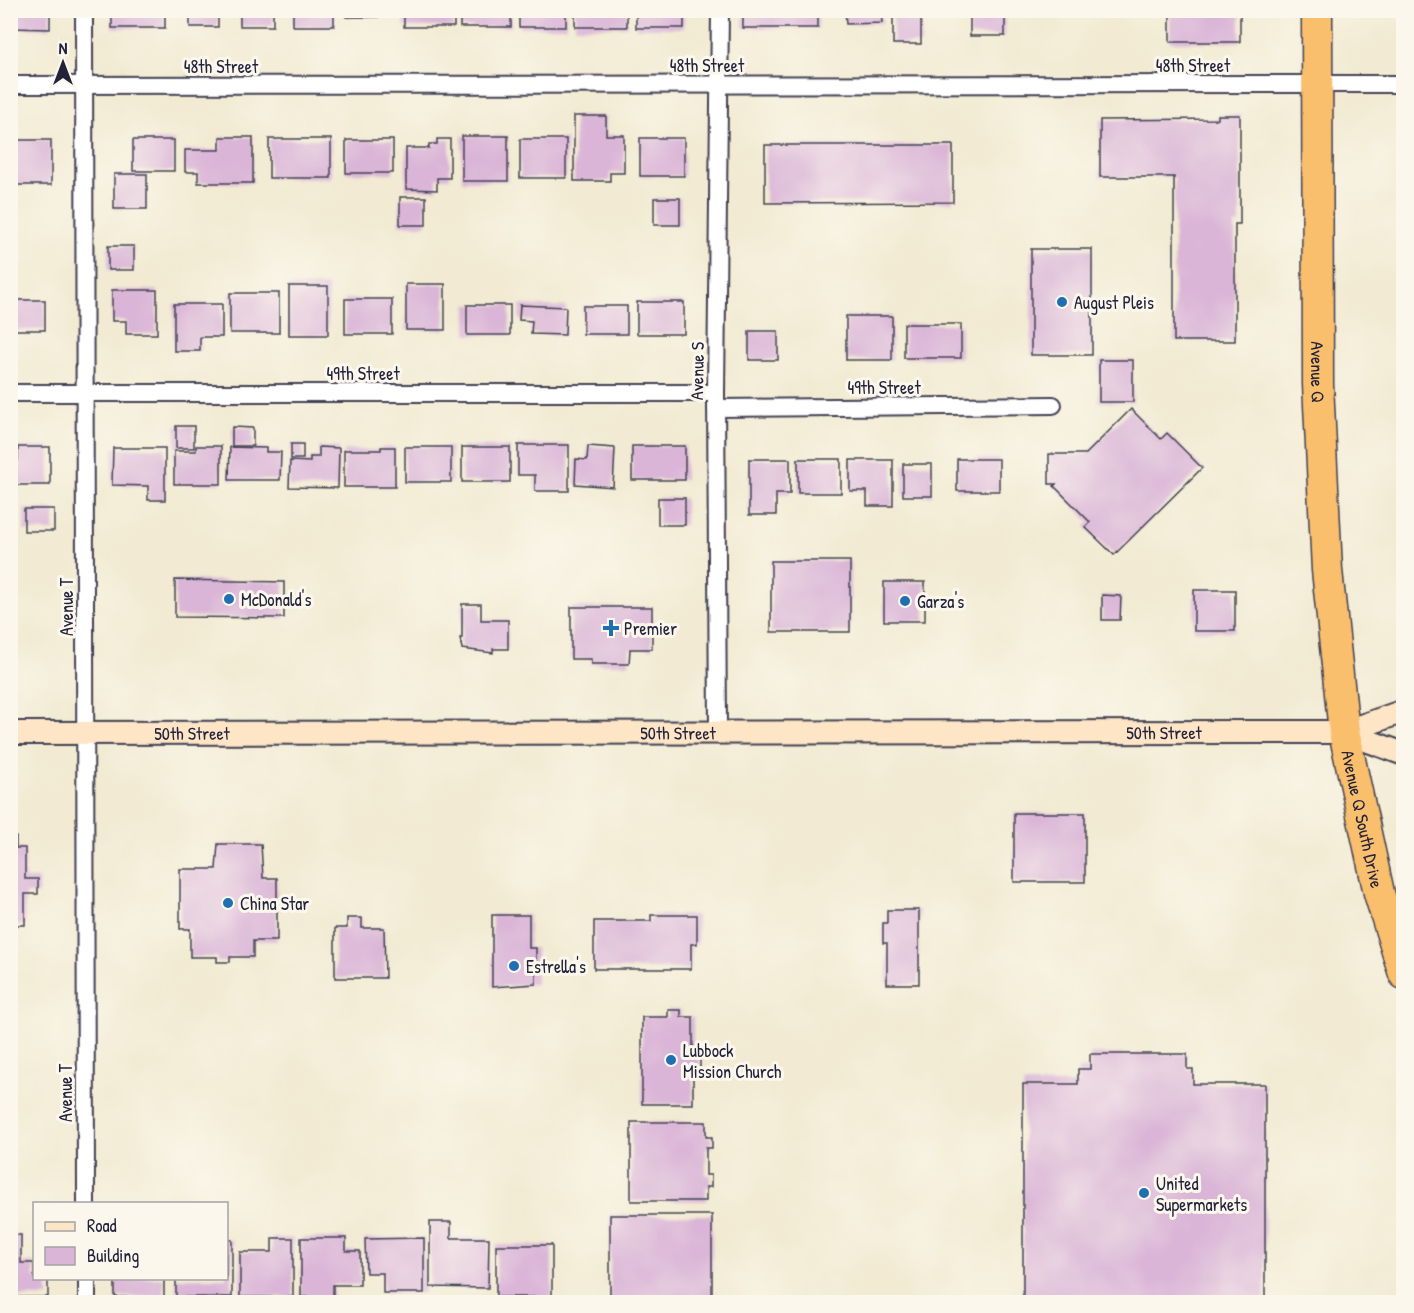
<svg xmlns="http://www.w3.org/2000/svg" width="1414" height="1313" viewBox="0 0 1414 1313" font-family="'Patrick Hand',sans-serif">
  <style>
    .building { fill: #dab5d7 }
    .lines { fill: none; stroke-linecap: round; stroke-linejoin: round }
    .street-casing { stroke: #414052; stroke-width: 20 }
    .secondary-casing { stroke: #414052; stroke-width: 26 }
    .highway-casing { stroke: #414052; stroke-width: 33 }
    .street { stroke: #fff; stroke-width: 16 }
    .secondary { stroke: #fde5c5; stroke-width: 22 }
    .highway { stroke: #f9bf6d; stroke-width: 30 }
    .poi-dot { fill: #1f6fb2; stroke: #fbf7ec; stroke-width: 2 }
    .labels { text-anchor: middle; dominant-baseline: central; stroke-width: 6; stroke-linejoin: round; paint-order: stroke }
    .street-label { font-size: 18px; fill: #22223b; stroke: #fbf7ec }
    .poi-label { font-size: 18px; fill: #22223b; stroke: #fbf7ec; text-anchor: start }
  </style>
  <rect width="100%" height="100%" fill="#fbf7ec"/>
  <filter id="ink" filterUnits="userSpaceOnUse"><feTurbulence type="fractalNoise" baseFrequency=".0167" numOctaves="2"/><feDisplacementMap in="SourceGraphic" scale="12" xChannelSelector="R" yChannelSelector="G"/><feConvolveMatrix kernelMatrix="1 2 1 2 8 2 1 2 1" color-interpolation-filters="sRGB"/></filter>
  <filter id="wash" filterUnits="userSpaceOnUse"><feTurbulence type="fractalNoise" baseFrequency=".008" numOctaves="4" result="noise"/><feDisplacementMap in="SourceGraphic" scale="24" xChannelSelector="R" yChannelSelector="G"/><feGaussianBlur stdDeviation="1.35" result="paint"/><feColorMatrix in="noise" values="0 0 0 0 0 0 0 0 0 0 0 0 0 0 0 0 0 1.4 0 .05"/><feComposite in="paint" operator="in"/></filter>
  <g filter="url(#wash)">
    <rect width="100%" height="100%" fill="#f2ead2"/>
    <g id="blocks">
      <g class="building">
        <polygon points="10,10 50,10 50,29 10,28"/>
        <rect x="112" y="10" width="53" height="18"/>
        <polygon points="176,10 218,10 218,27 190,27 190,14 176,14"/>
        <rect x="240" y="10" width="33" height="16"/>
        <rect x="293" y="10" width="41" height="16"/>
        <rect x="346" y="10" width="32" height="7"/>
        <rect x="404" y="10" width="50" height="17"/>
        <rect x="460" y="10" width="51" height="17"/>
        <rect x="519" y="10" width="47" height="17"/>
        <rect x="575" y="10" width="52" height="17"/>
        <rect x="636" y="10" width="48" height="18"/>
        <rect x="743" y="10" width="75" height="18"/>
        <polygon points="845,10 881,10 882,23 846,24"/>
        <rect x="893" y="10" width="28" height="34"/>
        <rect x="970" y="10" width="35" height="26"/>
        <rect x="1170" y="10" width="70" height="32"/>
        <polygon points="1218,115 1240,115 1240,224 1235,224 1235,341 1174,341 1174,177 1100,177 1100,120 1218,119"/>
        <polygon points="574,116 606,116 606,135 624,135 624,173 610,173 610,181 574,181"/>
        <rect x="462" y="136" width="46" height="45"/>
        <polygon points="220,137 253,137 253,183 198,183 198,172 185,172 185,150 220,150"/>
        <rect x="640" y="138" width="44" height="38"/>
        <rect x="269" y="139" width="62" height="39"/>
        <polygon points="437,139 450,139 450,178 437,178 437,190 406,189 406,148 429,148 429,144 437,144"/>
        <rect x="520" y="139" width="46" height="39"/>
        <rect x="10" y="140" width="41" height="45"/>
        <rect x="133" y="140" width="41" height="31"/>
        <rect x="346" y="140" width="47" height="33"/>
        <polygon points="765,145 953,145 953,202 765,203"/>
        <rect x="114" y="174" width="33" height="35"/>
        <rect x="400" y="197" width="26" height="28"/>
        <rect x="654" y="198" width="26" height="27"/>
        <rect x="108" y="246" width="26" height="24"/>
        <rect x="1031" y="249" width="61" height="106"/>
        <rect x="406" y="284" width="39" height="46"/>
        <rect x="289" y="286" width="39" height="49"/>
        <polygon points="112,290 157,290 157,334 126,334 126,321 112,321"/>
        <rect x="230" y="293" width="49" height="40"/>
        <rect x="345" y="299" width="47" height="35"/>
        <rect x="10" y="300" width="35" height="30"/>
        <rect x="637" y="302" width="47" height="32"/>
        <polygon points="174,304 222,304 222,337 200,337 200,351 174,351"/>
        <rect x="467" y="305" width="43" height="30"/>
        <polygon points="520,305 566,307 565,335 531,334 532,321 519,320"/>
        <rect x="583" y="306" width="44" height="28"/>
        <rect x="846" y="316" width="46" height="44"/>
        <rect x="904" y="324" width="57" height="34"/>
        <rect x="749" y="331" width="29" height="29"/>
        <rect x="1099" y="360" width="34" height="42"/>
        <polygon points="1131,409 1161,439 1167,433 1202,468 1114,555 1085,527 1090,522 1054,486 1056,484 1049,484 1049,454 1086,454"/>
        <rect x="176" y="426" width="18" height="22"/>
        <polygon points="232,427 253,428 253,446 232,446"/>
        <rect x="291" y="444" width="12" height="15"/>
        <polygon points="518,445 569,445 569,491 535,491 535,475 518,475"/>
        <polygon points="196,446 221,446 221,484 174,484 174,451 196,451"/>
        <polygon points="588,446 615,448 613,487 575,484 576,459 587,460"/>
        <rect x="632" y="446" width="53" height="34"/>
        <polygon points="18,447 50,447 50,485 10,485 10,460 18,460"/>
        <polygon points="230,447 266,448 266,452 281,452 280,480 229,480"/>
        <polygon points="319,447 339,448 338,488 289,487 290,461 310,462 310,457 319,457"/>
        <polygon points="381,447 395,447 395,487 344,487 344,450 381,450"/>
        <rect x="405" y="447" width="46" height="35"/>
        <rect x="462" y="447" width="48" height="35"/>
        <polygon points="113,448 165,448 165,500 148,500 148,486 112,485"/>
        <polygon points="749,459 790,459 790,494 776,494 776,515 749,515"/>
        <rect x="798" y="459" width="43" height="34"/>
        <rect x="957" y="459" width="42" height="32"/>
        <polygon points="850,460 893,460 893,506 867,506 867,491 850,491"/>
        <rect x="903" y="464" width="29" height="32"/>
        <rect x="658" y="498" width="27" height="27"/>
        <rect x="24" y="509" width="30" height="22"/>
        <rect x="771" y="561" width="79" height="71"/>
        <polygon points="175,580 284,582 284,618 175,617"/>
        <rect x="884" y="582" width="41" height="39"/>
        <rect x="1194" y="590" width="41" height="41"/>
        <polygon points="1102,595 1121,596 1120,620 1102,620"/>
        <polygon points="462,604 481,604 481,620 508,620 508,649 493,649 493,653 462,649 460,638 462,638"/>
        <polygon points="571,607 652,607 652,649 630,649 629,664 591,664 591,659 571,659"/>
        <rect x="1014" y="813" width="71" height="69"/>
        <polygon points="10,837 16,837 16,848 25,848 25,879 38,879 38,894 25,894 25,925 10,925"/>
        <polygon points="218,844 261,844 263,878 277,878 277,941 253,941 253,957 230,957 230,962 217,962 217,957 190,957 190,929 180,929 180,869 216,869"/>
        <polygon points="887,910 919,910 919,984 887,984 887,943 883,943 883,923 887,923"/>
        <polygon points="492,915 529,915 529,948 536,948 536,984 492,987"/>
        <polygon points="651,915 697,915 697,944 691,944 691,969 594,969 594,921 651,921"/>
        <polygon points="347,918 362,918 362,928 384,928 385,978 335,978 335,928 347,928"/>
        <polygon points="668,1010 681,1010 681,1017 693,1017 693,1051 700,1051 700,1069 693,1069 693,1104 642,1104 642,1017 668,1017"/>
        <polygon points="1090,1054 1187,1054 1187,1069 1193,1069 1193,1084 1265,1084 1265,1302 1023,1302 1023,1084 1078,1084 1078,1069 1090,1069"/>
        <polygon points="631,1122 706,1122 706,1137 712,1137 712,1148 706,1148 706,1175 711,1175 711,1187 706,1187 706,1201 631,1201"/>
        <rect x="610" y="1215" width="102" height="86"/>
        <polygon points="430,1222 451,1222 451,1238 489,1238 488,1288 430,1287"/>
        <polygon points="10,1235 21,1235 21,1263 34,1263 34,1278 48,1278 48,1297 10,1297"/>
        <polygon points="272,1238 293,1238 293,1297 240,1297 240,1252 272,1252"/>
        <polygon points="301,1238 346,1238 346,1251 360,1251 360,1285 333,1285 333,1297 301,1297"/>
        <polygon points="424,1238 424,1293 383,1293 383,1273 366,1273 365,1239"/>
        <polygon points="226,1240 232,1240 232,1297 176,1297 176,1278 226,1278"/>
        <rect x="496" y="1245" width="56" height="52"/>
        <rect x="115" y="1278" width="49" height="19"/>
      </g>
    </g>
  </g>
  <g filter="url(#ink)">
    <use href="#blocks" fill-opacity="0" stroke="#414052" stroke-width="1.5"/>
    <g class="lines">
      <g class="street-casing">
        <g id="street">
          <polyline points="84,10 86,1204"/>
          <polyline points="10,85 1404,84"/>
          <polyline points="10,393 716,393"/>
          <polyline points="716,408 1053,405"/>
          <polyline points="718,732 716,393 720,10"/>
          <polyline points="87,1278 87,1302"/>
        </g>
      </g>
      <g class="secondary-casing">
        <g id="secondary">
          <polyline points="1344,732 1404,711"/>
          <path id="s1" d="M10 733 1344 732 1404 754"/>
        </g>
      </g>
      <g class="highway-casing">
        <g id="highway">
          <path id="s2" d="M1317 10 1318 384 1327 570 1344 732 1379 893 1404 974"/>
        </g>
      </g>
      <use href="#street" class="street"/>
      <use href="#secondary" class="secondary"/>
      <use href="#highway" class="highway"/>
    </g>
  </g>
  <g class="poi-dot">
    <circle cx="1062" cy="302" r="6"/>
    <circle cx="229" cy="599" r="6"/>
    <circle cx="905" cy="601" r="6"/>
    <path d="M608 619h6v6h6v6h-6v6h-6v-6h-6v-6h6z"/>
    <circle cx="228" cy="903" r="6"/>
    <circle cx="514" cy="966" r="6"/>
    <circle cx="671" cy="1060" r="6"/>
    <circle cx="1144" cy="1193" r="6"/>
  </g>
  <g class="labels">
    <g class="street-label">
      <text x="707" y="65">48th Street</text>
      <text x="1193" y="65">48th Street</text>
      <text x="221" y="66">48th Street</text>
      <text transform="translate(697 371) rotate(-89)">Avenue S</text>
      <text stroke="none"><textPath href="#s2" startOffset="362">Avenue Q</textPath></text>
      <text x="363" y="373">49th Street</text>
      <text x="884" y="387">49th Street</text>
      <text transform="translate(66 607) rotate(-90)">Avenue T</text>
      <text stroke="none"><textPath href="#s1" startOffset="668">50th Street</textPath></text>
      <text stroke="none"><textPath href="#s1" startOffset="1154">50th Street</textPath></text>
      <text stroke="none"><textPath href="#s1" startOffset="182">50th Street</textPath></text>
      <text stroke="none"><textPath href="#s2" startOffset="812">Avenue Q South Drive</textPath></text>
      <text transform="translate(65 1093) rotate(-90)">Avenue T</text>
    </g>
    <g class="poi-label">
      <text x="1074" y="302">August Pleis</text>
      <text x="241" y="599">McDonald's</text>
      <text x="917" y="601">Garza's</text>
      <text x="624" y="628">Premier</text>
      <text x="240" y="903">China Star</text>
      <text x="526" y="966">Estrella's</text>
      <text x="683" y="1050">Lubbock<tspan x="683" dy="21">Mission Church</tspan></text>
      <text x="1156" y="1183">United<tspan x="1156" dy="21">Supermarkets</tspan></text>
    </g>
  </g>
  <rect width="1414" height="1313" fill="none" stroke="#fbf7ec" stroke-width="36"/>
  <rect x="33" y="1202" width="195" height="78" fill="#fbf7ec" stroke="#a4a2a5" stroke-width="1.5"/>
  <rect x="45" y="1222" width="30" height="9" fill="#fde5c5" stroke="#a4a2a5" stroke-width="1.5"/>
  <text x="87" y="1232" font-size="18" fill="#22223b">Road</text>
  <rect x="45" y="1247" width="30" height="18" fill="#dab5d7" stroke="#a4a2a5" stroke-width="1.5"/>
  <text x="87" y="1262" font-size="18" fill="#22223b">Building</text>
  <g transform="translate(63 63)" stroke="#fbf7ec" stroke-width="4.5" paint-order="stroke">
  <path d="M0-4.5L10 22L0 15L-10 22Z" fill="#22223b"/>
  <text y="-9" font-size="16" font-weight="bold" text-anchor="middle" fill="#22223b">N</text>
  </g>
</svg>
